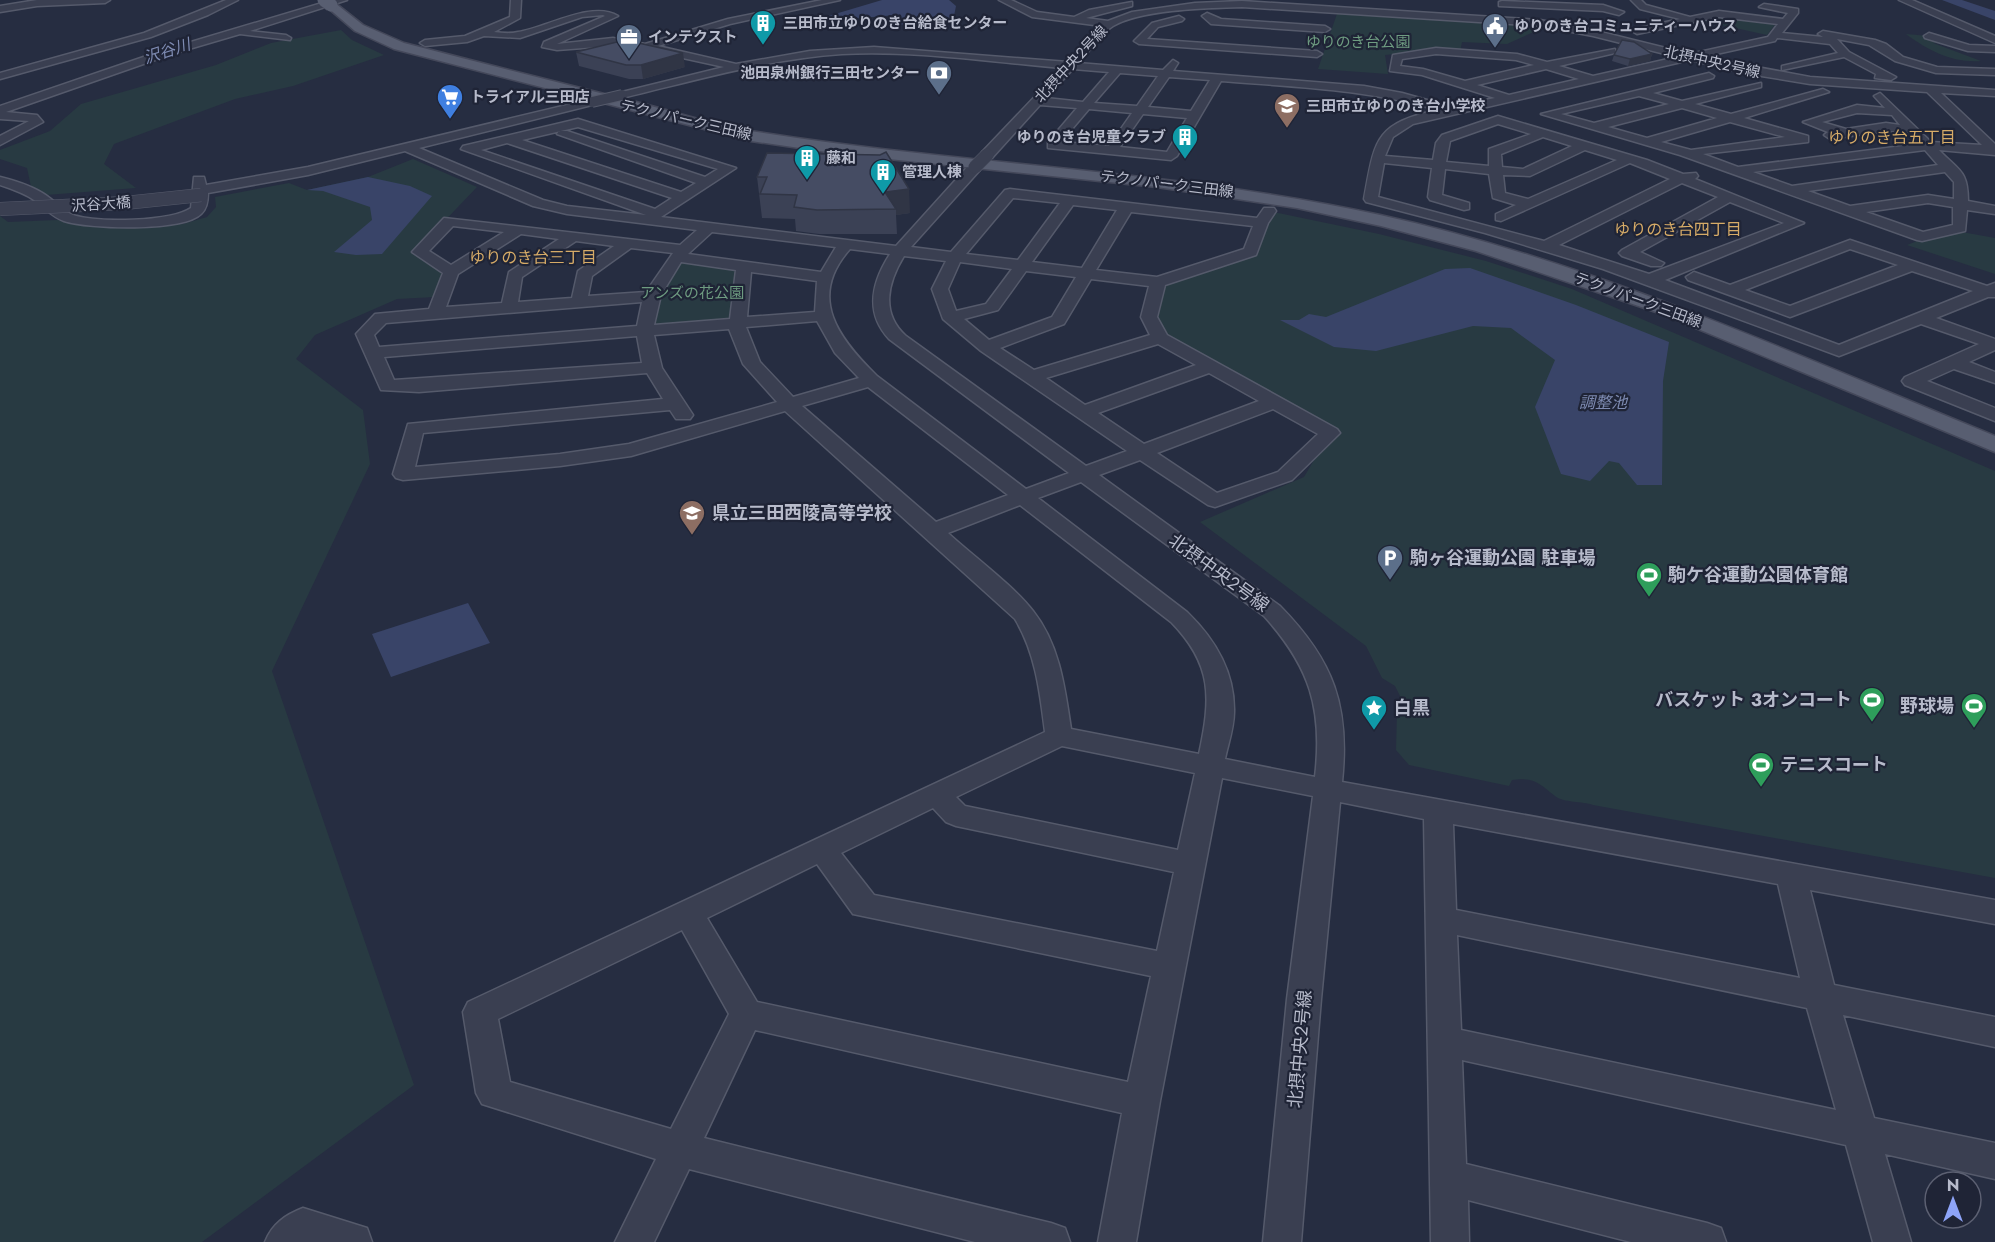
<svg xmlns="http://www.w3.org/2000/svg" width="1995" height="1242" viewBox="0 0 1995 1242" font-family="Jost,'Noto Sans JP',sans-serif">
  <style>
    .green { fill: #283a42 }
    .water { fill: #394468 }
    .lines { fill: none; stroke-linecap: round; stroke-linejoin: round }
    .river { fill: #394468; fill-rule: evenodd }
    .minor-casing { stroke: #555a6b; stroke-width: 3 }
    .major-casing { stroke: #44485a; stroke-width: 3 }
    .minor { fill: #3a3f51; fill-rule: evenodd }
    .major { fill: #585e71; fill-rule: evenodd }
    .minor-bridge-far1-casing { stroke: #555a6b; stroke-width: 12; stroke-linecap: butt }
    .minor-bridge-casing { stroke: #555a6b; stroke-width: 14; stroke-linecap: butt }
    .major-bridge-casing { stroke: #44485a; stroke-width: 14; stroke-linecap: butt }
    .minor-bridge-far1 { stroke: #3a3f51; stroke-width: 10 }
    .minor-bridge { stroke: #3a3f51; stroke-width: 13 }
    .major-bridge { stroke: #585e71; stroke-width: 13 }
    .wall { fill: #3b4155 }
    .shaded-wall { fill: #303545 }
    .building { fill: #454c63; stroke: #303545; stroke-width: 1.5 }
    .labels { text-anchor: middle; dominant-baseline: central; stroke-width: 4.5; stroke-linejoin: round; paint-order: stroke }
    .far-poi-label { font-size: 15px; font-weight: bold; fill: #b7bbcb; stroke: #1f2436; text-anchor: start }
    .far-park-label { font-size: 15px; fill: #6e9c81; stroke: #1f2436 }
    .far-street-label { font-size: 15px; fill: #b7bbcb; stroke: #1f2436 }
    .far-water-label { font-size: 16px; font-style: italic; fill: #7e8bb2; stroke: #1f2436 }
    .far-neighbourhood-label { font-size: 16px; fill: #d6ab67; stroke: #1f2436 }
    .poi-label { font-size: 18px; font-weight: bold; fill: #b7bbcb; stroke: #1f2436; text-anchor: start }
    .street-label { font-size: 18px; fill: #b7bbcb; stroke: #1f2436 }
  </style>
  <rect width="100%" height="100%" fill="#262d41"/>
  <g class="green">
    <polygon points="1338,11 1549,25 1507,44 1462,42 1460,52 1431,50 1385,55 1388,74 1318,69"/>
    <polygon points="1721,15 1777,22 1767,35 1699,20"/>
    <polygon points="341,30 352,40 384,55 293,86 235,99 114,144 104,164 136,188 33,196 27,168 0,159 0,150 50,131 81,104 216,65 271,43"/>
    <path d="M1906 34 1929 36 1947 44 1933 43 1981 61C1952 63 1929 51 1906 34Z"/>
    <polygon points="413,159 477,187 415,252 443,273 435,297 397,299 315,335 296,359 363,410 370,464 272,671 414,1085 202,1242 0,1242 0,216 8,222 57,220 102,224 183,224 207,217 216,207 215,197 289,183 307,190 368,177"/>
    <path d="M1269 211 1379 234 1486 261 1572 289 1995 471V878L1593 805C1583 801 1563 803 1555 796 1539 784 1535 777 1512 780L1509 786 1409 765 1396 750 1397 712 1403 702 1395 686 1382 678 1366 646 1200 522 1304 477 1330 433 1160 338 1149 317 1158 282 1250 252Z"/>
    <polygon points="1962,232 1995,238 1995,274 1907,245 1925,238"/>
    <polygon points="677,257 744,267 738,323 645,331"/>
  </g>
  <g class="water">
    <polygon points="882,0 949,0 956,6 953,21 897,25 900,20 896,15 805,23 806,19 825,17"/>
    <polygon points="368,177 410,186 432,196 382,254 356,255 334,252 372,220 370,207 323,191 307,190"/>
    <polygon points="1470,268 1576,305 1669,342 1663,381 1662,485 1637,485 1619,463 1609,461 1590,481 1561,474 1535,407 1555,360 1511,328 1473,326 1376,351 1334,347 1280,320 1299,320 1309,314 1326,317 1445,269"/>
    <polygon points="468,603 490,643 391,677 372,634"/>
  </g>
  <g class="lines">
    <polygon class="river" points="1942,0 1962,0 1995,11 1995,20"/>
    <g class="minor-casing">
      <g id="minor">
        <polygon points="37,0 110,0 105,3 37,6 0,12 0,6"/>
        <polygon points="226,0 238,0 208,15 151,37 0,79 0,73 144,33"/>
        <polygon points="332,0 347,0 250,31 286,35 291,38 290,40 240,34 172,54 6,112 37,115 43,122 0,145 0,136 29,121 0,119 0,106 164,50"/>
        <path d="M511 0H521L520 18 494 32C502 33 510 34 518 32 546 28 592 0 618 16L557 44 613 38 645 44 728 19 822 0H840L730 24 658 46 736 64 810 51 874 47 1068 62 1102 26 1032 17 999 0H1011L1037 12 1074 17 1089 10 1132 2V6L1086 18 1108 21 1132 12 1195 3 1242 1 1540 20 1593 30 1690 54 1768 37 1778 24 1719 17 1637 34 1632 31 1634 29 1680 19 1640 9 1631 0H1641L1646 5 1690 17 1719 11 1783 19 1788 13 1759 7 1764 4 1798 9V13L1782 33 1823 37 1818 34 1823 31 1875 40 1886 44 1903 57 1937 67 1995 69V75L1936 73 1895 61 1869 45 1837 39 1849 52 1896 77 1891 80 1875 78 1876 74 1844 57 1782 70V66L1838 53 1830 44 1777 38 1775 41 1703 57 1810 77 1995 90V96L1941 93 1995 144V155L1939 150C1959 171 1968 170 1968 201L1995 206V214L1967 210 1965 231 1922 241 1917 240 1680 155 1541 114 1709 73 1714 76 1713 78 1653 93 1682 101 1761 83V87L1695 104 1731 114 1823 89 1829 92 1744 118 1808 136V142L1703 154 1738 167 1918 144 1908 132 1886 131 1830 139 1824 135 1828 132 1803 122 1857 105 1885 108 1874 96 1880 93 1931 142 1982 145 1927 92 1810 84 1749 74 1690 60 1413 124 1393 137 1385 156 1433 160 1436 143 1442 135 1498 116 1647 160 1683 174 1696 173 1698 176 1695 179 1804 223 1665 280 1839 345 1973 291 1912 271 1790 317 1688 280 1686 277 1694 272 1730 285 1850 240 1987 286 1995 283V297H1988L1936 318 1995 339V350L1969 362 1995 372V383L1954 369 1927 381 1995 408V421L1905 385 1902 381 1905 377 1979 344 1921 324 1839 356 1603 269 1485 233 1366 202 1364 199C1375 140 1374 124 1437 110 1367 89 1294 87 1221 81L1177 156 1171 160 1048 148V142L1077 108 1040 105 992 158H982V152L1062 68C991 62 913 50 842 54 767 59 694 81 622 98L618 97V93L724 67 623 45 557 50 542 47 544 42 605 16 603 15 582 17 520 38 484 36 467 42 425 46 420 43 425 40 465 36 510 17ZM1242 7 1540 26 1593 36 1677 57 1593 76 1559 66 1615 53V49L1547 62 1517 54 1436 48 1393 55 1390 71 1422 75 1495 98 1452 107 1402 93 1364 86 1173 71 1178 63 1173 60 1163 70 1078 63C1089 52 1100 34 1113 26 1142 9 1209 8 1242 7ZM1436 54 1516 60 1534 65 1465 81 1423 69 1400 66 1402 59ZM1073 69 1109 72 1083 102 1046 98ZM1546 69 1579 79 1509 95 1477 85ZM1120 73 1158 76 1137 106 1094 103ZM1169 77 1210 80 1191 111 1148 107ZM1639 96 1669 104 1594 123 1561 114ZM1682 108 1717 118 1647 138 1608 127ZM1089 109 1132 113 1109 146 1061 142ZM1857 113 1892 115 1900 125 1886 123 1846 129 1822 122ZM1143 114 1187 118 1167 152 1120 147ZM1730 122 1785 137 1691 150 1661 142ZM1498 124 1531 134 1489 149V166L1446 162 1450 141ZM1543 137 1572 146 1523 169 1502 167 1501 154ZM1585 150 1617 160 1528 199 1505 193 1503 175 1530 176ZM1925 150 1938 165 1792 186 1753 172ZM1384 163 1432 168 1428 197 1430 200 1464 210 1469 209V203L1442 195 1445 169 1489 174 1493 198 1516 205 1496 214V220L1501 221 1630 163 1670 179 1544 241 1378 197ZM1945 172 1954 182V199L1928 195 1850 206 1808 191ZM1682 183 1718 197 1622 250 1619 253 1622 256 1651 266H1661L1664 263 1640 252 1730 202 1784 223 1649 274 1559 245ZM1928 203 1953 207V225L1923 232 1866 212ZM1850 249 1898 265 1790 306 1745 290Z"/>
        <polygon points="1899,0 1912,0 1995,36 1995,43"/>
        <polygon points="1502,1 1603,5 1624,12 1619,15 1603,11 1499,6 1499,2"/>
        <polygon points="1207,13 1221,19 1325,26 1330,29 1325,32 1211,24 1202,16"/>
        <polygon points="1179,16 1184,19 1182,21 1158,27 1147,39 1317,51 1322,54 1317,57 1139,44 1134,41 1152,23"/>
        <polygon points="1929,33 1969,45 1995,46 1995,52 1968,51 1925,38 1924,36"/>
        <path d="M592 99 596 100V104L419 148 543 200 567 206 646 215 461 149 463 146 578 119 736 168 661 217 896 246 970 164H980V170L911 247 951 252 1005 190 1010 189 1257 218 1264 208H1274L1276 211 1268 223 1256 255 1165 285 1157 317 1167 335 1337 429 1340 433 1292 480 1215 507 1208 505 1140 460 1099 475 1280 606C1334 661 1350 706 1342 782L1995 900V924L1810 890 1834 985 1995 1017V1047L1843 1015 1874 1118 1995 1143V1179L1885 1154 1911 1242H1873L1846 1145 1462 1060 1466 1164 1707 1223 1721 1228 1726 1242H1631L1468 1200 1469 1242H1431L1424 819 1340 802 1321 999 1301 1242H1263L1287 999 1313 796 1222 778 1160 1101 1136 1242H1098L1122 1113 755 1030 704 1138 1051 1223 1065 1228 1070 1242H975L689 1169 654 1242H615L656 1159 482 1104 476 1093 463 1012 468 1002 1045 732C1040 693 1036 654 1015 619L785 411 631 456 560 466 403 480 396 478 393 474 408 424 663 399 647 373 419 392 381 390 356 334 375 314 429 309 443 273 412 252 444 218 680 245 697 230 567 214 533 206 405 151 308 175 208 193C208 200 207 209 201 214 183 232 88 229 64 221 52 217 44 207 34 200 24 193 12 189 0 185V177C16 181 33 186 47 196 56 202 63 211 73 215 98 223 170 222 191 208L194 177H204L206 185 308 167ZM578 127 718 169 705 177 567 131H559L557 134 696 183 681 192 522 140ZM507 143 672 198 655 209 481 150ZM1013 198 1060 203 1018 260 966 254ZM1073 205 1117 210 1082 268 1032 262ZM1131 212 1253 226 1244 249 1157 277 1096 270ZM453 226 504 232 451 265 429 251ZM712 232 836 247 821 272 688 254ZM521 234 559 239 509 272 502 303 446 307 458 274ZM576 241 614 246 578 271 572 298 518 302 522 277ZM631 248 673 253 646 292 588 296 592 276ZM850 249 890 254C872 282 864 312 889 339L1069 473 1026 489 877 376C840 340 806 298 850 249ZM904 256 946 261 932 289 943 319 981 351 1127 451 1086 466 906 336C880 313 888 282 904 256ZM681 262 736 270 730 319 654 325 661 295ZM960 262 1012 269 986 304 956 311 948 289ZM1026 271 1076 277 1052 317 989 340 964 319 998 310ZM751 272 817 281 815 312 747 317ZM1091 279 1149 286 1141 317 1150 335 1034 370 1000 348 1064 324ZM642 302 637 326 379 347 374 335 386 323ZM817 321 835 353 859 378 793 397 760 362 746 327ZM729 329 743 364 777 402 629 444 560 454 415 467 423 433 670 410 676 419H690L693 415 662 368 654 335ZM637 336 642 363 394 380 384 357ZM1158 344 1196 365 1085 405 1046 378ZM1209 373 1259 401 1144 444 1098 413ZM868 387 1008 495 936 522 802 406ZM1273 409 1318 434 1278 472 1217 493 1157 453ZM1081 482 1264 616C1310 667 1323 709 1315 777L1225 759C1228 744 1234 728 1234 712 1235 672 1215 639 1187 612L1038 498ZM1020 505 1171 622C1213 665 1211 698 1199 754L1071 729C1065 689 1060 645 1033 611 1014 586 973 556 948 533ZM1062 746 1195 773 1178 850 965 806 956 797ZM933 808 946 822 956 826 1174 872 1157 951 874 895 841 853ZM1453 824 1778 884 1800 978 1456 910ZM817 864 853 914 1151 976 1128 1082 757 1002 707 918ZM682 930 729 1014 671 1129 510 1082 498 1019ZM1457 935 1807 1008 1836 1110 1461 1030Z"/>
        <path d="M303 1208 367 1228 372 1242H265C272 1224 285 1215 303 1208Z"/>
      </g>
    </g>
    <g class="major-casing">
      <path id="major" d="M327 3H335L363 25 404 43C481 63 559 83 636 102 676 112 716 126 757 132 964 165 1175 170 1380 215 1593 262 1794 354 1995 436V452L1662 314 1476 251 1381 226 1297 208 1157 187 841 154 751 141 394 49 355 31 327 7Z"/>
    </g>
    <use href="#minor" class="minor"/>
    <use href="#major" class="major"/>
    <g class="minor-bridge-far1-casing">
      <polyline id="minor-bridge-far1" points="592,102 622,95"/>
    </g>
    <g class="minor-bridge-casing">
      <g id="minor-bridge">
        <polyline points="975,167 987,155"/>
        <polyline points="0,209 125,203 201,195"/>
      </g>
    </g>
    <g class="major-bridge-casing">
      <polyline id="major-bridge" points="324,0 331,5"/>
    </g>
    <use href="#minor-bridge-far1" class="minor-bridge-far1"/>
    <use href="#minor-bridge" class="minor-bridge"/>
    <use href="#major-bridge" class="major-bridge"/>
  </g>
  <g class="wall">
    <polygon points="576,52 685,67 643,79 629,79 579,66"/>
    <polygon points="1652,54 1650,61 1628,66 1612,61 1614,55"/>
    <polygon points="767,153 910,213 896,215 897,234 819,234 796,231 795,219 762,218 757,177"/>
  </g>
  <g class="shaded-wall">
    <polygon points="683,53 685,67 643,79 641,65"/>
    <polygon points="1652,54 1650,61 1628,66 1630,59"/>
    <polygon points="909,189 910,213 896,215 896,209 885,192"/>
  </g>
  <g class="building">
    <polygon points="625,40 683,53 641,65 626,65 576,52"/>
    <polygon points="1622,40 1634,42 1652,54 1630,59 1614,55"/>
    <polygon points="886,152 909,189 885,192 896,209 817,210 794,207 797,195 760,194 767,177 757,177 767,153 880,155"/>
  </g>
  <defs>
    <g id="building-pin" transform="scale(1.35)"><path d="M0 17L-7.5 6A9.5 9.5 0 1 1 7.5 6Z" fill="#0f9aa8" stroke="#1f2436"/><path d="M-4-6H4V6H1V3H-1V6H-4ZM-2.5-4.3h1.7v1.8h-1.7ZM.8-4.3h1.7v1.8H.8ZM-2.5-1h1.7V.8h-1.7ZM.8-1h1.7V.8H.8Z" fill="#fff"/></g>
    <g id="civic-pin" transform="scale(1.35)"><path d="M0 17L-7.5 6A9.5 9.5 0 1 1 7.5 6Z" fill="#5c6f8a" stroke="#1f2436"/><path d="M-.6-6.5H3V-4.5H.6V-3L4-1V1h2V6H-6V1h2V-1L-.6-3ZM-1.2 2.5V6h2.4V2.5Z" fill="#fff"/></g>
    <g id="office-pin" transform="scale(1.35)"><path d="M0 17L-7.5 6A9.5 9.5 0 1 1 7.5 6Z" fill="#5c6f8a" stroke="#1f2436"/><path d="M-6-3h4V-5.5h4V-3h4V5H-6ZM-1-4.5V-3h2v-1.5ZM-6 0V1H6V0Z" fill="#fff"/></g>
    <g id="bank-pin" transform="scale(1.35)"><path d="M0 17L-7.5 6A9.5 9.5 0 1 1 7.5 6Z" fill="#5c6f8a" stroke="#1f2436"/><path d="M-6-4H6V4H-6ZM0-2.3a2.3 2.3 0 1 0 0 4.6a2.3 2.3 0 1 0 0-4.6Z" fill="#fff"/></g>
    <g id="supermarket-pin" transform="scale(1.35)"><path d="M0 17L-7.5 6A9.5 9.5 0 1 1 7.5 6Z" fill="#3f7fe0" stroke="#1f2436"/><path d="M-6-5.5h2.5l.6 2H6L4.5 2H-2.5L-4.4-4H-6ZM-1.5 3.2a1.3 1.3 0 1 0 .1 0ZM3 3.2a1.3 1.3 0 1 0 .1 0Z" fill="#fff"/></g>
    <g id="school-pin" transform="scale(1.35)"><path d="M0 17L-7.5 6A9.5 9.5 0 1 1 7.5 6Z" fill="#8d6e63" stroke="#1f2436"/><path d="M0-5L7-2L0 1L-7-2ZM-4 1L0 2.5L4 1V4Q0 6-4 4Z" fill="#fff"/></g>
    <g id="parking-pin" transform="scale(1.35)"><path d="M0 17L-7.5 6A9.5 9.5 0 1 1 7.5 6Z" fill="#5c6f8a" stroke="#1f2436"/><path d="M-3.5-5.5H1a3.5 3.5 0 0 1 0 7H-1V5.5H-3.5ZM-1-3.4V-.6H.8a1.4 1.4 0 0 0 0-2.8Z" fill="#fff"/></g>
    <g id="stadium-pin" transform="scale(1.35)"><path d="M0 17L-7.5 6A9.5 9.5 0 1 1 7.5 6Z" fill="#2e9e5b" stroke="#1f2436"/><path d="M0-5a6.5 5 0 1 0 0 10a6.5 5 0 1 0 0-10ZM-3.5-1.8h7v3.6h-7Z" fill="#fff"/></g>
    <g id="sight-pin" transform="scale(1.35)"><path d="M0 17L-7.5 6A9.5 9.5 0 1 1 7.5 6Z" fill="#0f9aa8" stroke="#1f2436"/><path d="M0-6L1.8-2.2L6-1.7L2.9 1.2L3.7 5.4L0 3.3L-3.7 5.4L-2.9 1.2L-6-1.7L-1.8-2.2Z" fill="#fff"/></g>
  </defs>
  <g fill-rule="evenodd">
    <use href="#building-pin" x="763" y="23"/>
    <use href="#civic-pin" x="1495" y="26"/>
    <use href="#office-pin" x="629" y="37"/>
    <use href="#bank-pin" x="939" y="73"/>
    <use href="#supermarket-pin" x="450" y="97"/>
    <use href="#school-pin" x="1287" y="106"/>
    <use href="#building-pin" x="1185" y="137"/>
    <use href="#building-pin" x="807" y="158"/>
    <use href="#building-pin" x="883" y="172"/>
    <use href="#school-pin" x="692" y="513"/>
    <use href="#parking-pin" x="1390" y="558"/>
    <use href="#stadium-pin" x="1649" y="575"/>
    <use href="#stadium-pin" x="1872" y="700"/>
    <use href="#stadium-pin" x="1974" y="706"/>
    <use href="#sight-pin" x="1374" y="708"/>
    <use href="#stadium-pin" x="1761" y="765"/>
  </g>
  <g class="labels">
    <g class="far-poi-label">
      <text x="783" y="23">三田市立ゆりのき台給食センター</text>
      <text x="1514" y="26">ゆりのき台コミュニティーハウス</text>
      <text x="648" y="37">インテクスト</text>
      <text x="920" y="73" text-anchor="end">池田泉州銀行三田センター</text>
      <text x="470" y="97">トライアル三田店</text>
      <text x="1306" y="106">三田市立ゆりのき台小学校</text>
      <text x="1166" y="137" text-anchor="end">ゆりのき台児童クラブ</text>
      <text x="826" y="158">藤和</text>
      <text x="902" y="172">管理人棟</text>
    </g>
    <g class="far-park-label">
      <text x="1358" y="42">ゆりのき台公園</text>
      <text x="692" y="293">アンズの花公園</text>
    </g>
    <g class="far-street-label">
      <text transform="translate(1712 62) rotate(13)">北摂中央２号線</text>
      <text transform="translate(1071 64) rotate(-47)">北摂中央２号線</text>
      <text transform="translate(686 120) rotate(13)">テクノパーク三田線</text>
      <text transform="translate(1167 184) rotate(7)">テクノパーク三田線</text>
      <text transform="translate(101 204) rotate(-4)">沢谷大橋</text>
      <text transform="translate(1638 300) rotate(20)">テクノパーク三田線</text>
    </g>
    <g class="far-water-label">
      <text transform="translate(167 51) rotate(-18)">沢谷川</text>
      <text x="1603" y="402">調整池</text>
    </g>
    <g class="far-neighbourhood-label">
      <text x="1892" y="137">ゆりのき台五丁目</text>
      <text x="1678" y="229">ゆりのき台四丁目</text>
      <text x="533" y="257">ゆりのき台三丁目</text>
    </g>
    <g class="poi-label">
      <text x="712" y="513">県立三田西陵高等学校</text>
      <text x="1410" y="558">駒ヶ谷運動公園 駐車場</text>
      <text x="1668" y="575">駒ケ谷運動公園体育館</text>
      <text x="1852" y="700" text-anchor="end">バスケット ３オンコート</text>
      <text x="1954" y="706" text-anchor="end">野球場</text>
      <text x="1394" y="708">白黒</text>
      <text x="1780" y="765">テニスコート</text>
    </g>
    <g class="street-label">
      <text transform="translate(1219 573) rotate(36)">北摂中央２号線</text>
      <text transform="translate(1300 1049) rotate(-85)">北摂中央２号線</text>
    </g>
  </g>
  <g transform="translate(1953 1200)"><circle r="28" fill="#1f2436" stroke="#5c6072" stroke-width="1.5"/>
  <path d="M0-4.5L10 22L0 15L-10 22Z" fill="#8ea4f8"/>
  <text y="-9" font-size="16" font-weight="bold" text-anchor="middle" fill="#b7bbcb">N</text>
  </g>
</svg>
